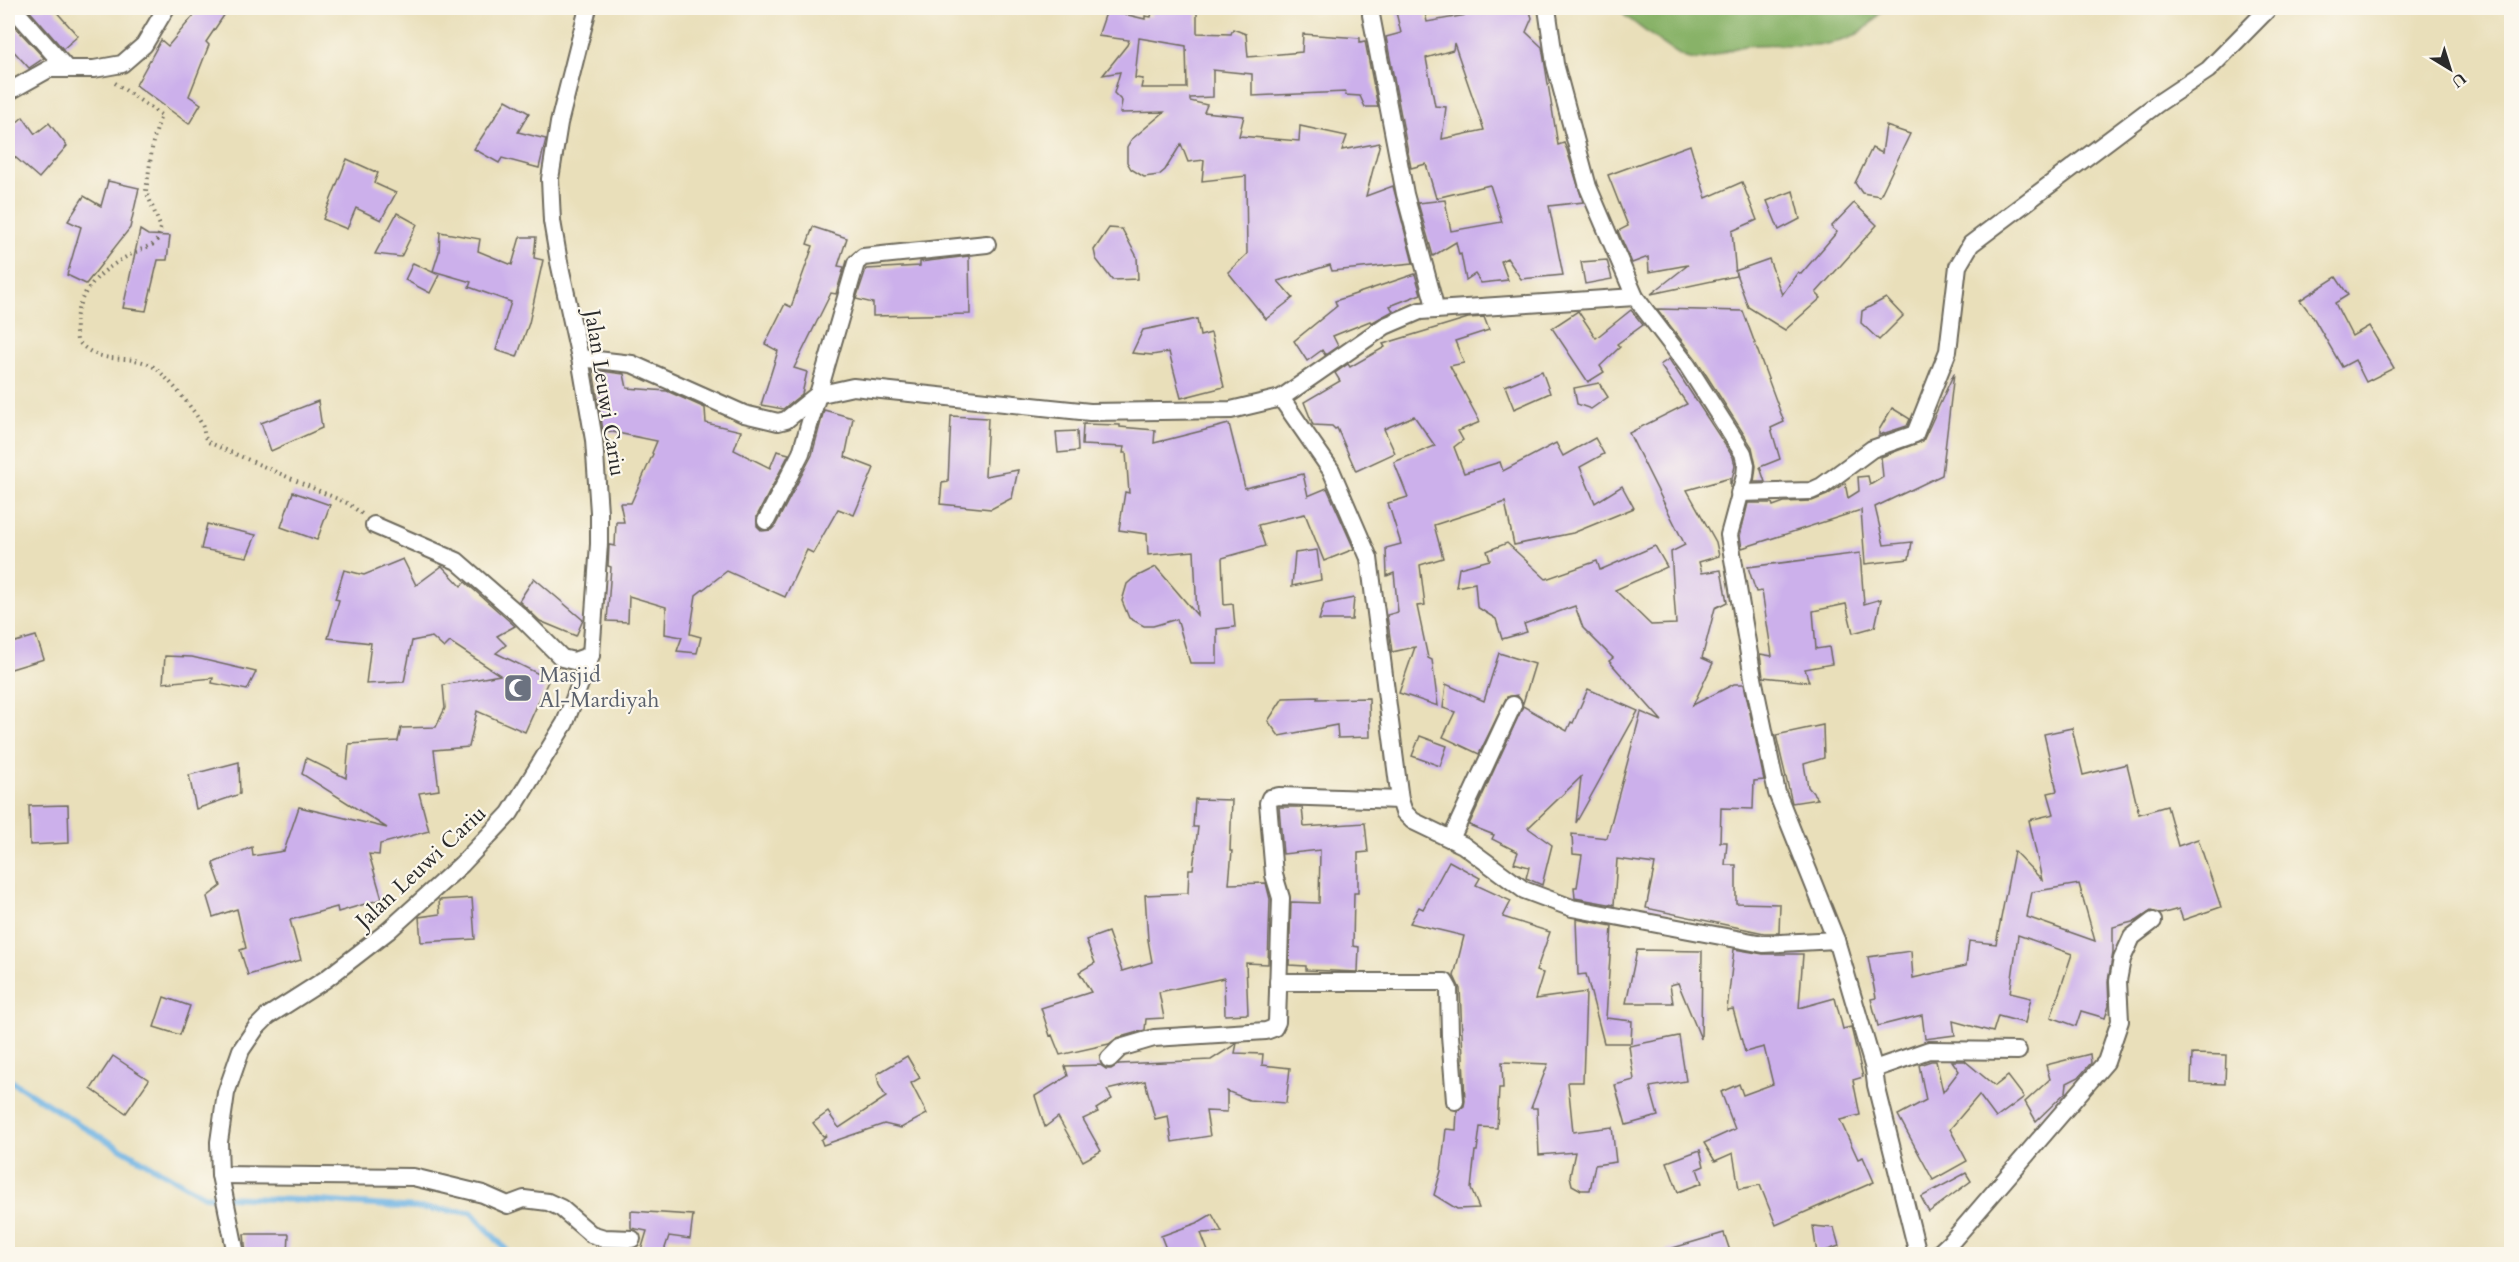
<svg xmlns="http://www.w3.org/2000/svg" width="2519" height="1262" viewBox="0 0 2519 1262" font-family="Cardo,serif">
  <style>
    .forest { fill: #88b268; stroke: #5a6e4a; stroke-width: 1.5 }
    .lines { fill: none; stroke-linecap: round; stroke-linejoin: round }
    .stream { stroke: #6db2e3; stroke-width: 6 }
    .building { fill: #ccb0eb; fill-rule: evenodd }
    .street-casing { stroke: #6e6a5d; stroke-width: 20 }
    .path { stroke: #6e6a5d; stroke-width: 4; stroke-dasharray: 1.5 4.5; stroke-linecap: butt }
    .street { stroke: #fff; stroke-width: 16 }
    .labels { text-anchor: middle; dominant-baseline: central; stroke-width: 4.5; stroke-linejoin: round; paint-order: stroke }
    .street-label { font-size: 22px; fill: #2b2b2b; stroke: #fbf7ec }
    .worship-label { font-size: 22px; fill: #5b616d; stroke: #fbf7ec; text-anchor: start }
  </style>
  <rect width="100%" height="100%" fill="#fbf7ec"/>
  <filter id="ink" filterUnits="userSpaceOnUse"><feTurbulence type="fractalNoise" baseFrequency=".0167" numOctaves="2"/><feDisplacementMap in="SourceGraphic" scale="12" xChannelSelector="R" yChannelSelector="G"/><feConvolveMatrix kernelMatrix="1 2 1 2 8 2 1 2 1" color-interpolation-filters="sRGB"/></filter>
  <filter id="wash" filterUnits="userSpaceOnUse"><feTurbulence type="fractalNoise" baseFrequency=".008" numOctaves="4" result="noise"/><feDisplacementMap in="SourceGraphic" scale="24" xChannelSelector="R" yChannelSelector="G"/><feGaussianBlur stdDeviation="1.35" result="paint"/><feColorMatrix in="noise" values="0 0 0 0 0 0 0 0 0 0 0 0 0 0 0 0 0 1.4 0 .05"/><feComposite in="paint" operator="in"/></filter>
  <g filter="url(#wash)">
    <rect width="100%" height="100%" fill="#e9dfba"/>
    <path class="forest" d="M1619 8H1883C1848 64 1789 37 1739 47 1722 51 1704 64 1686 58 1674 54 1638 25 1625 16Z"/>
    <g class="lines">
      <polyline class="stream" points="8,1079 85,1128 204,1196 319,1201 471,1212 510,1254"/>
    </g>
    <g id="blocks">
      <g class="building">
        <polygon points="27,8 53,8 78,36 63,49"/>
        <polygon points="200,8 229,8 206,42 209,45 189,96 201,104 189,124 136,85 161,40 168,46"/>
        <path d="M1153 8H1197V33L1231 34 1233 29 1246 34 1248 57 1302 52 1303 34 1360 38V42L1365 41 1378 107H1365L1360 96 1345 95 1346 92 1252 96V74L1213 70V97L1190 98V101L1207 105 1204 112 1244 116 1239 136 1299 141 1300 126 1347 136 1342 150 1380 143 1366 196 1393 186 1413 263 1332 271 1330 265 1278 281 1293 298 1266 319 1228 272 1247 254 1246 176 1202 181 1204 160 1188 162 1181 144 1165 170 1159 175 1144 177 1131 169 1127 162V147L1131 140 1164 112 1120 113 1122 101 1114 93 1120 72 1103 75 1127 45 1129 40 1098 36 1107 10 1145 19V16L1151 17ZM1139 38 1186 46 1187 88H1141L1143 79 1135 78Z"/>
        <path d="M1395 8H1424L1427 22 1494 10V8H1529L1532 18 1526 32 1542 47 1558 145 1564 143 1567 150 1583 202 1549 206 1563 275 1521 279 1507 258 1501 261 1508 280 1481 283 1475 274 1466 280 1461 254 1459 255 1456 242 1433 256 1418 203 1445 200 1451 231 1502 222 1490 185 1436 198 1426 164 1411 168 1386 37 1401 33ZM1454 43 1484 130 1442 139 1446 107 1435 106 1426 58 1453 50Z"/>
        <polygon points="8,19 44,58 29,68 8,45"/>
        <polygon points="506,100 529,113 518,132 546,139 539,168 502,158 499,163 474,149"/>
        <polygon points="23,117 35,134 49,123 67,146 39,178 8,151 8,130"/>
        <polygon points="1886,126 1910,134 1880,196 1862,193 1855,183 1872,148 1882,153"/>
        <polygon points="1690,145 1706,198 1742,182 1757,220 1732,231 1736,276 1651,294 1688,265 1649,272 1648,257 1632,263 1618,231 1628,226 1608,175"/>
        <polygon points="347,159 378,173 374,183 396,193 381,220 356,208 347,229 323,219"/>
        <polygon points="108,181 139,188 130,228 86,284 67,275 81,227 68,221 84,196 101,206"/>
        <polygon points="1793,191 1800,219 1779,230 1767,201"/>
        <polygon points="1854,203 1877,225 1816,293 1821,298 1785,330 1748,307 1735,271 1769,259 1782,295 1798,272 1801,274 1837,232 1831,227"/>
        <polygon points="397,213 417,224 401,257 375,254"/>
        <polygon points="813,227 847,238 838,266 844,267 836,294 831,293 794,368 807,372 802,394 783,409 761,405 778,351 765,344 785,304 791,307 813,246 807,244"/>
        <polygon points="1109,228 1122,229 1137,257 1138,279 1112,280 1096,259 1094,250"/>
        <polygon points="140,230 148,235 170,236 167,260 158,260 146,311 123,308"/>
        <polygon points="440,232 480,239 478,251 512,265 520,237 536,237 534,258 543,260 529,323 517,357 496,350 511,302 469,287 471,282 433,271 439,252"/>
        <polygon points="969,256 970,314 873,316 873,303 856,299 866,269 920,266 920,262"/>
        <polygon points="1607,260 1612,279 1585,284 1581,262"/>
        <polygon points="413,263 439,275 430,293 405,280"/>
        <polygon points="1415,274 1421,294 1390,306 1393,311 1371,323 1370,321 1333,336 1338,346 1325,355 1322,350 1307,361 1294,341 1337,306 1335,301"/>
        <polygon points="2336,277 2348,295 2335,303 2352,336 2369,326 2394,368 2366,382 2355,360 2342,367 2313,317 2300,300"/>
        <polygon points="1886,298 1903,316 1879,340 1861,323 1862,311"/>
        <polygon points="1657,309 1743,311 1784,422 1771,428 1780,459 1760,467 1765,482 1754,482 1756,466 1752,447 1696,359"/>
        <polygon points="1631,310 1643,325 1617,344 1620,347 1600,366 1604,372 1588,382 1552,328 1578,311 1596,338"/>
        <polygon points="1484,317 1489,330 1455,341 1464,363 1450,366 1480,422 1458,431 1463,440 1454,447 1464,473 1500,462 1503,471 1556,443 1563,456 1595,438 1604,454 1580,467 1595,503 1622,486 1634,508 1573,533 1514,545 1505,502 1434,525 1443,558 1420,565 1425,605 1417,606 1428,658 1432,660 1438,706 1399,693 1415,647 1392,652 1387,615 1398,612 1394,573 1387,576 1386,548 1401,544 1388,503 1408,497 1394,462 1435,446 1414,416 1384,429 1395,453 1356,471 1337,428 1335,429 1332,426 1313,425 1304,402 1340,381 1335,373 1348,364 1350,367 1385,347 1383,344 1468,318"/>
        <polygon points="1197,319 1200,336 1211,333 1224,387 1181,398 1169,352 1152,355 1132,353 1143,330"/>
        <polygon points="1669,359 1733,457 1735,466 1730,488 1730,478 1687,490 1716,542 1719,556 1699,562 1702,573 1721,570 1727,602 1715,608 1702,658 1713,663 1693,705 1734,684 1744,684 1764,780 1754,781 1753,809 1721,808 1720,842 1727,842 1725,865 1736,865 1736,903 1780,904 1779,933 1764,933 1646,908 1655,864 1617,859 1614,905 1575,898 1574,887 1577,887 1582,855 1573,854 1572,834 1607,838 1641,712 1662,721 1609,661 1613,658 1583,628 1575,606 1524,624 1527,632 1502,639 1496,619 1477,607 1475,583 1456,587 1459,568 1490,560 1487,551 1507,543 1546,579 1597,561 1600,570 1655,546 1667,567 1615,590 1651,625 1676,624 1671,552 1685,545 1629,433 1687,404 1660,365"/>
        <polygon points="593,370 624,374 627,388 667,391 705,408 706,423 741,431 734,450 770,468 777,451 789,454 757,516 757,526 762,531 771,530 775,526 812,455 824,410 853,418 845,457 874,468 854,515 838,509 813,553 807,550 785,597 727,571 696,595 690,634 701,637 697,653 677,651 682,637 665,634 666,607 629,596 628,622 607,621 611,567 608,566 609,545 615,546 616,522 624,522 620,503 631,503 653,454 652,453 657,441 603,430"/>
        <polygon points="1542,371 1550,393 1514,409 1505,386"/>
        <polygon points="1954,373 1942,475 1875,507 1884,545 1912,542 1909,559 1865,564 1861,510 1742,548 1740,536 1748,503 1772,503 1773,506 1784,502 1812,501 1827,495 1845,483 1848,498 1859,491 1858,477 1868,476 1870,485 1883,477 1881,457 1923,441"/>
        <polygon points="1599,383 1608,397 1591,409 1577,404 1574,388"/>
        <polygon points="318,401 322,428 271,451 261,423"/>
        <polygon points="1892,408 1910,419 1907,426 1879,435 1879,430"/>
        <polygon points="951,416 988,418 985,476 1018,470 1012,498 991,509 940,504 942,483 948,482"/>
        <polygon points="1083,424 1120,425 1120,427 1155,430 1154,443 1229,424 1245,488 1303,474 1308,496 1327,488 1354,549 1324,561 1305,514 1258,525 1265,546 1222,558 1224,605 1233,604 1235,627 1217,629 1217,663 1190,663 1177,619 1153,626 1144,626 1129,618 1122,601 1127,584 1134,578 1156,567 1197,615 1194,551 1148,555 1147,534 1119,530 1125,492 1129,493 1126,453 1123,453 1124,447 1082,445"/>
        <polygon points="1077,431 1078,451 1058,453 1056,432"/>
        <polygon points="293,492 330,505 317,540 281,527"/>
        <polygon points="207,524 256,535 247,557 201,549"/>
        <polygon points="1317,550 1321,580 1292,586 1295,553"/>
        <polygon points="1860,553 1864,604 1881,599 1875,627 1853,633 1846,604 1813,611 1816,649 1829,647 1832,664 1805,669 1809,682 1763,677 1760,654 1772,656 1762,591 1756,592 1748,567"/>
        <polygon points="403,559 416,585 442,566 461,586 465,582 515,626 497,636 506,645 496,653 549,679 525,732 477,711 469,747 434,750 439,790 419,793 429,831 380,844 379,855 369,854 382,899 338,912 337,907 290,920 301,960 248,975 240,950 246,948 237,909 213,917 207,897 221,886 213,863 252,847 253,856 284,851 299,807 387,828 302,774 306,758 346,778 349,744 398,741 401,728 436,727 445,708 443,685 500,675 450,642 444,648 432,637 412,641 404,682 366,684 371,643 328,638 339,600 335,599 344,570 364,575"/>
        <polygon points="534,578 583,620 576,636 540,621 519,601"/>
        <polygon points="1354,598 1352,620 1319,620 1324,604"/>
        <polygon points="36,636 44,659 8,670 8,644"/>
        <polygon points="1499,653 1535,664 1523,703 1517,695 1507,697 1479,754 1443,737 1455,712 1443,708 1446,684 1484,701"/>
        <polygon points="165,656 192,657 256,672 247,690 212,683 213,678 163,683"/>
        <polygon points="1588,689 1638,711 1576,823 1581,777 1528,828 1552,845 1542,885 1526,878 1529,867 1514,863 1518,852 1492,839 1494,835 1469,825 1523,706 1567,731 1571,722 1573,723"/>
        <polygon points="1318,697 1317,699 1369,698 1370,737 1338,738 1337,725 1279,736 1268,721 1283,698"/>
        <polygon points="1823,725 1824,758 1804,764 1808,787 1818,799 1792,803 1776,735"/>
        <path d="M2072 728 2083 775 2127 764 2139 814 2167 806 2178 846 2198 839 2221 907 2183 920 2179 909 2161 914 2151 911 2136 921 2113 927V953L2108 981 2109 1006 2105 1018 2081 1011 2076 1026 2051 1017 2072 954 2018 935 2010 993 2031 998 2025 1023 1998 1016 1993 1032 1953 1021 1955 1035 1925 1039 1922 1015 1878 1026 1871 999 1876 998 1868 957 1911 951 1913 978 1966 966 1969 941 1996 944 2014 851 2042 880 2029 820 2054 814 2048 793 2057 791 2044 734ZM2079 884 2095 941 2027 917 2032 892Z"/>
        <polygon points="1420,736 1447,746 1440,766 1412,756"/>
        <polygon points="239,762 240,794 196,809 189,775"/>
        <polygon points="1195,799 1232,800 1230,851 1232,851 1229,884 1266,883 1270,899 1268,964 1246,963 1248,1014 1225,1015 1224,978 1159,992 1164,1018 1146,1019 1145,1030 1117,1038 1109,1044 1060,1055 1052,1035 1050,1036 1041,1008 1091,992 1079,972 1095,963 1086,940 1108,932 1122,971 1152,962 1148,940 1145,895 1188,893 1189,869 1193,869 1198,827 1193,827"/>
        <polygon points="68,805 69,843 30,845 29,806"/>
        <polygon points="1279,807 1302,807 1304,827 1365,823 1368,852 1358,853 1358,893 1354,893 1353,946 1359,947 1358,972 1306,970 1306,966 1289,965 1291,902 1319,903 1320,850 1283,854"/>
        <polygon points="1449,861 1480,878 1476,885 1511,901 1503,917 1550,932 1536,971 1543,973 1535,999 1586,992 1583,1082 1568,1082 1573,1132 1612,1127 1616,1162 1595,1165 1590,1190 1581,1190 1572,1185 1570,1176 1575,1152 1539,1155 1537,1108 1531,1108 1548,1064 1502,1062 1503,1088 1499,1088 1497,1128 1480,1127 1477,1151 1475,1151 1471,1189 1479,1208 1457,1209 1434,1195 1441,1171 1446,1129 1456,1130 1457,1111 1464,1106 1465,1101 1460,989 1454,976 1464,936 1410,923 1419,907 1423,909"/>
        <polygon points="472,898 475,939 421,942 419,917 440,914 439,900"/>
        <polygon points="1576,919 1612,926 1606,1018 1632,1021 1631,1043 1604,1043 1586,974 1578,975"/>
        <polygon points="1734,949 1763,954 1803,954 1799,1008 1835,998 1843,1029 1851,1027 1863,1077 1853,1080 1860,1115 1840,1120 1858,1159 1863,1157 1874,1182 1776,1225 1760,1185 1739,1189 1733,1153 1715,1161 1704,1143 1735,1129 1721,1092 1739,1084 1743,1095 1773,1084 1764,1047 1745,1052 1733,1009 1727,1010"/>
        <polygon points="1637,950 1702,951 1701,1039 1678,983 1670,985 1673,1003 1626,1003"/>
        <polygon points="164,997 190,1006 180,1035 154,1027"/>
        <polygon points="1679,1036 1686,1081 1650,1087 1658,1116 1626,1125 1615,1085 1634,1080 1629,1046"/>
        <polygon points="1237,1043 1235,1053 1263,1054 1262,1065 1290,1068 1286,1103 1249,1100 1227,1091 1227,1112 1206,1111 1210,1136 1172,1142 1168,1116 1155,1119 1145,1081 1107,1090 1112,1099 1096,1109 1098,1112 1083,1119 1101,1151 1083,1161 1058,1117 1045,1127 1035,1096 1068,1076 1065,1066 1100,1065 1106,1069 1111,1069 1119,1064 1211,1060"/>
        <polygon points="2090,1054 2091,1063 2079,1077 2067,1083 2066,1092 2036,1121 2025,1102 2050,1079 2046,1065"/>
        <polygon points="2192,1054 2226,1055 2225,1084 2191,1083"/>
        <polygon points="113,1056 149,1080 126,1113 91,1089"/>
        <polygon points="907,1056 920,1078 911,1083 927,1114 901,1128 884,1124 823,1145 821,1140 827,1135 823,1136 813,1123 828,1112 839,1128 886,1097 879,1085 877,1074"/>
        <polygon points="1931,1061 1936,1061 1943,1092 1959,1071 1952,1061 1965,1061 1995,1086 2008,1076 2024,1097 1996,1118 1979,1095 1950,1129 1967,1161 1933,1180 1898,1115 1926,1100 1919,1065"/>
        <polygon points="1700,1150 1704,1166 1697,1169 1702,1183 1678,1192 1667,1162"/>
        <polygon points="1966,1173 1971,1181 1929,1212 1921,1197"/>
        <polygon points="631,1211 693,1215 690,1239 669,1236 663,1254 640,1254 647,1231 631,1228"/>
        <polygon points="1212,1214 1222,1232 1201,1233 1209,1254 1168,1254 1161,1236 1197,1223"/>
        <polygon points="1813,1226 1834,1228 1839,1246 1817,1254"/>
        <polygon points="1724,1233 1731,1254 1667,1254 1666,1250"/>
        <polygon points="244,1234 289,1234 288,1254 246,1254"/>
      </g>
    </g>
  </g>
  <g filter="url(#ink)">
    <use href="#blocks" fill-opacity="0" stroke="#6e6a5d" stroke-width="1.5"/>
    <g class="lines">
      <g class="street-casing">
        <g id="street">
          <polyline points="13,8 67,69"/>
          <polyline points="1547,8 1555,64 1588,187 1635,297 1687,365 1743,453 1746,465 1745,476 1729,535 1753,678 1777,793 1836,940 1874,1069 1876,1085 1918,1254"/>
          <polyline points="1371,15 1405,194 1436,310"/>
          <polyline points="8,92 49,69 94,69 122,64 144,45 166,8"/>
          <polyline points="580,358 632,364 744,414 778,422 786,420 817,395 853,387 1090,412 1231,410 1281,398 1385,326 1420,311 1635,297"/>
          <polyline points="1281,398 1331,470 1369,558 1400,800 1404,812 1413,821 1463,845 1524,890 1572,908 1763,944 1836,940"/>
          <polyline points="1739,493 1811,491 1822,486 1872,449 1915,434 1948,351 1958,266 1971,244 2157,104 2208,70 2269,8"/>
          <polyline points="766,521 801,453 856,263 863,257 987,244"/>
          <polyline points="374,525 457,561 519,615 562,658 574,661 591,655"/>
          <polyline points="1451,839 1513,705"/>
          <polyline points="1278,982 1445,982 1449,989 1450,1035 1455,1101"/>
          <polyline points="1109,1059 1120,1048 1154,1038 1266,1031 1274,1028 1277,1022 1281,898 1274,875 1268,803 1270,798 1279,796 1400,800"/>
          <polyline points="1874,1069 1929,1050 2018,1051"/>
          <polyline points="220,1175 413,1177 483,1194 508,1205 524,1199 548,1202 561,1208 591,1234 604,1238 632,1239"/>
          <polyline points="236,1254 220,1175 219,1142 226,1093 241,1050 256,1028 268,1016 326,979 388,931 462,864 510,813 565,723 591,655 599,544 599,512 594,440 580,358 559,262 552,221 550,179 559,123 588,8"/>
          <polyline points="1938,1254 1953,1240 2106,1062 2120,1021 2118,981 2122,959 2132,937 2153,921"/>
        </g>
      </g>
      <path class="path" d="M115 83 161 115 153 142 146 191 161 228 157 240 152 245C111 261 68 289 77 340 102 369 128 351 154 367 165 374 197 413 202 425 205 431 203 436 208 442L349 504 362 514"/>
      <use href="#street" class="street"/>
    </g>
  </g>
  <defs>
    <g id="mosque-square" transform="scale(1.5)"><rect x="-9" y="-9" width="18" height="18" rx="4" fill="#6b7280" stroke="#fbf7ec"/><path d="M3.5-4.9A6 6 0 1 0 3.5 4.9A5 5 0 1 1 3.5-4.9Z" fill="#fff"/></g>
  </defs>
  <g fill-rule="evenodd">
    <use href="#mosque-square" x="518" y="688"/>
  </g>
  <g class="labels">
    <g class="street-label">
      <text transform="translate(605 393) rotate(81)">Jalan Leuwi Cariu</text>
      <text transform="translate(421 867) rotate(-43)">Jalan Leuwi Cariu</text>
    </g>
    <g class="worship-label">
      <text x="539" y="675">Masjid<tspan x="539" dy="25">Al-Mardiyah</tspan></text>
    </g>
  </g>
  <rect width="2519" height="1262" fill="none" stroke="#fbf7ec" stroke-width="30"/>
  <g transform="translate(2450 69) rotate(142)" stroke="#fbf7ec" stroke-width="4.5" paint-order="stroke">
  <path d="M0-4.5L10 22L0 15L-10 22Z" fill="#2b2b2b"/>
  <text y="-9" font-size="16" font-weight="bold" text-anchor="middle" fill="#2b2b2b">U</text>
  </g>
</svg>
